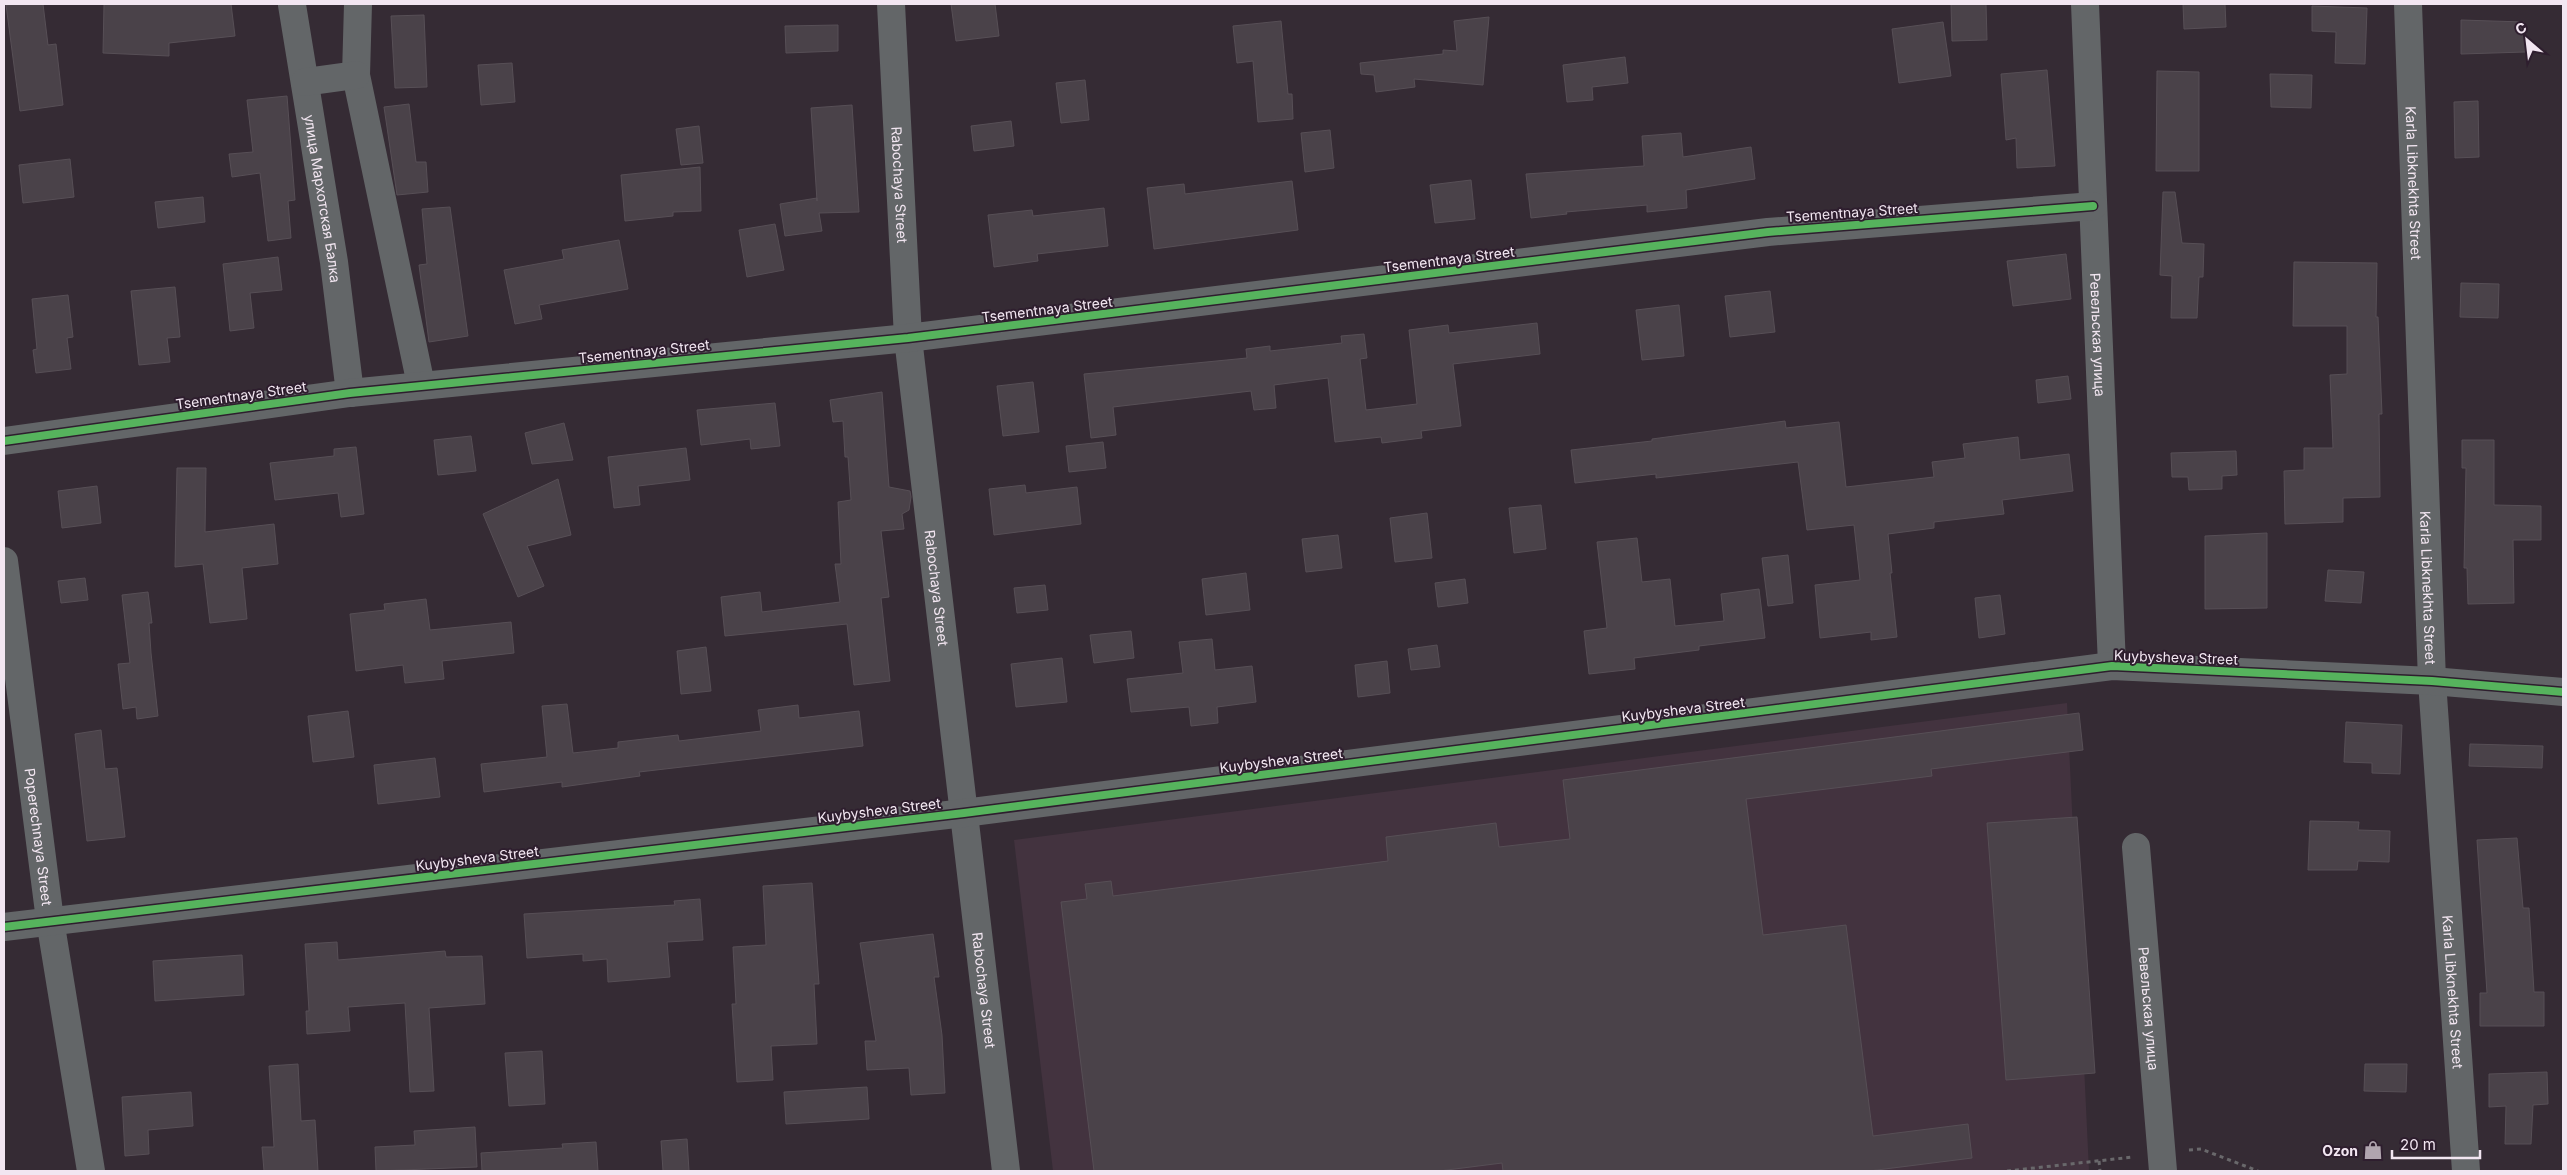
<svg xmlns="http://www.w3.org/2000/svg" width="2567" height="1175" viewBox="0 0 2567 1175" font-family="Inter,sans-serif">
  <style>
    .industrial { fill: #43333f }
    .building { fill: #4a4249; stroke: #574f56 }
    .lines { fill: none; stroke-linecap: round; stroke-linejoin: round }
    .path { stroke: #69686b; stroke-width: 3; stroke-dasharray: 4 4; stroke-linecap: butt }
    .minor { stroke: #636668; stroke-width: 28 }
    .cycleway-casing { stroke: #2e1e2e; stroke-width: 11 }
    .cycleway { stroke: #56b35d; stroke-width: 8 }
    .labels { text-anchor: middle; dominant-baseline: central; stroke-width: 4; stroke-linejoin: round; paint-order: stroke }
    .street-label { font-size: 14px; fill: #f2e6f1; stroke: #2e1e2e }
    .poi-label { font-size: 14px; font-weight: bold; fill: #f2e6f1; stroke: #2e1e2e; text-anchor: end }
  </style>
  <rect width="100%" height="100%" fill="#352b34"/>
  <polygon class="industrial" points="2067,703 2089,1171 1053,1171 1014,840"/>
  <g class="building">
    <polygon points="19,4 43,4 48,45 56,44 63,105 20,111 6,5"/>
    <polygon points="104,4 231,4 235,36 169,43 169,56 103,53"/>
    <polygon points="951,4 995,4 999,36 956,41"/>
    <polygon points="1951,4 1986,4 1987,40 1952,41"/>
    <polygon points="2183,4 2225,4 2226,27 2184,29"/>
    <polygon points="2312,6 2367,8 2365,64 2335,63 2336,32 2312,31"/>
    <polygon points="424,15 427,87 395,88 391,16"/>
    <polygon points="1489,17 1483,85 1414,79 1415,87 1376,92 1374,75 1361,74 1360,63 1443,54 1443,50 1457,51 1454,21"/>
    <polygon points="2461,20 2524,22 2525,52 2461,54"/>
    <polygon points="1281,21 1288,94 1292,94 1293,119 1258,122 1253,61 1237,63 1233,26"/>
    <polygon points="1943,22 1951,76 1899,83 1892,29"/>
    <polygon points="838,25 838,51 786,53 785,26"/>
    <polygon points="1625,57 1628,83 1592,87 1593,100 1567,102 1563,65"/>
    <polygon points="512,63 515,102 481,105 478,65"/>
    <polygon points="2047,70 2055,166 2017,168 2016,138 2006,140 2001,74"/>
    <polygon points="2157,71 2199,72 2199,171 2156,171"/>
    <polygon points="2270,74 2312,75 2311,108 2271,107"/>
    <polygon points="1085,80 1089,120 1061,123 1056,83"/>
    <polygon points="287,96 295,200 288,201 291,238 268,241 260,173 232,177 229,154 253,152 247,100"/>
    <polygon points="2478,101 2479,157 2455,158 2454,102"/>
    <polygon points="409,104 416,162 426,162 428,192 397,195 384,107"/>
    <polygon points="852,105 859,212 819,213 822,231 785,236 780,204 817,198 817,201 811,108"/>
    <polygon points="1011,121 1014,146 974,151 971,126"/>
    <polygon points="699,126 703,163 681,165 676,129"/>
    <polygon points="1330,130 1334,168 1305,172 1301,133"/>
    <polygon points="1681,133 1683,157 1751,147 1755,179 1686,190 1687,208 1647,212 1647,205 1566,212 1567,214 1531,218 1526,174 1644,166 1642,136"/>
    <polygon points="70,159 74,197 23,203 19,165"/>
    <polygon points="700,167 701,211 673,212 673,216 625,221 621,175"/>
    <polygon points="1471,180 1475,219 1435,223 1430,185"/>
    <polygon points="1292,181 1298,230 1154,249 1147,188 1184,184 1185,194"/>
    <polygon points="2163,192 2175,192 2182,243 2204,244 2203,277 2199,277 2197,318 2171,318 2172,276 2160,275"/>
    <polygon points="203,197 205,222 158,228 155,202"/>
    <polygon points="450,207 468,336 429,342 419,265 427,264 422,209"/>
    <polygon points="1104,208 1108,246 1037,254 1038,261 994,267 988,215 1032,210 1033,216"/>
    <polygon points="775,224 784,270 747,277 739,230"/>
    <polygon points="619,240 628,289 539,305 542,319 515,324 504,270 564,259 562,250"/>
    <polygon points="2066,254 2071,299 2013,306 2007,261"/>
    <polygon points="278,257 282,290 250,293 254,328 230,331 223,264"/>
    <polygon points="2294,262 2377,263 2376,317 2378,317 2382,414 2379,414 2380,497 2343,498 2343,522 2285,524 2284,471 2304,470 2304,448 2333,448 2330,375 2347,374 2347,326 2293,326"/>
    <polygon points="2461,283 2499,284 2498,318 2460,317"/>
    <polygon points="175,287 180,337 167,338 170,362 139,365 131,291"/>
    <polygon points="1770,291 1775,332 1730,337 1725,296"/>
    <polygon points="68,295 73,337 67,338 71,369 36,373 33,350 37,349 32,299"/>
    <polygon points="1679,305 1684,356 1642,360 1636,310"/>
    <polygon points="1537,323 1540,354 1453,364 1461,426 1421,431 1422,438 1382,443 1381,437 1335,442 1328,378 1274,385 1276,408 1254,410 1251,391 1113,407 1116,435 1091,438 1084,374 1247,358 1246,349 1270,346 1270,351 1342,343 1341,336 1364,334 1367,358 1360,359 1366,410 1417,404 1409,330 1448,325 1449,333"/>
    <polygon points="2068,376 2071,399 2038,403 2036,380"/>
    <polygon points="1033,382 1039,432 1003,436 997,386"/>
    <polygon points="882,392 889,487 910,491 911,497 909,510 902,514 904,529 881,531 889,597 881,598 890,681 854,685 847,624 725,636 721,597 760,592 762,612 840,602 835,564 841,564 838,502 851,500 848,457 845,457 843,421 833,422 830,400"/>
    <polygon points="775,403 780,446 751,449 750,439 701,445 697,410"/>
    <polygon points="1785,421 1786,428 1839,422 1846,487 1934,477 1932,462 1965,458 1963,444 2018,437 2020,460 2069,454 2073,491 2002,500 2004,514 1934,522 1934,528 1888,534 1892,573 1890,573 1897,637 1871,640 1871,632 1820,638 1815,585 1860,580 1854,525 1807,530 1798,462 1656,478 1656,474 1575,483 1571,450 1652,441 1652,439"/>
    <polygon points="564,423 573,460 532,464 525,433"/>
    <polygon points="471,436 476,471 438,475 434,440"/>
    <polygon points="2462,440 2494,440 2494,505 2541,506 2541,540 2513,540 2514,603 2468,604 2467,568 2464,568 2466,468 2462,468"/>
    <polygon points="1103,442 1106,468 1069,472 1066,446"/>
    <polygon points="356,447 364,514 341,517 338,493 275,500 270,463 334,456 334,449"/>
    <polygon points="686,448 690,480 638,486 640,505 614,508 608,457"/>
    <polygon points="2236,451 2237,475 2222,476 2222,489 2189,490 2188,477 2172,477 2171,453"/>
    <polygon points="177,468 206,468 205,532 274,524 278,564 242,568 247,619 210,623 203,564 175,567"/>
    <polygon points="558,479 571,535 527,546 544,586 518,597 483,514"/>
    <polygon points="1025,485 1026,493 1077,487 1081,524 994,535 989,489"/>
    <polygon points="97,486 101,523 62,528 58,491"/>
    <polygon points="1541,505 1546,549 1514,553 1509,508"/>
    <polygon points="1427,513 1432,558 1395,562 1390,518"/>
    <polygon points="2267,533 2267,608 2205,609 2205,536"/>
    <polygon points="1338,535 1342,568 1306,572 1302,539"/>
    <polygon points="1637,538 1642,582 1670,579 1675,626 1724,621 1721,594 1759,589 1765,638 1699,646 1699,650 1634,658 1635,669 1589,674 1584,631 1607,628 1597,542"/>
    <polygon points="1788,555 1793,603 1768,606 1762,558"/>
    <polygon points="2328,570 2364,572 2361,603 2325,601"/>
    <polygon points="1246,573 1250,610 1206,615 1202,579"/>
    <polygon points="85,578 88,600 61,603 58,581"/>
    <polygon points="1465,579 1468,603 1438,607 1435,583"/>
    <polygon points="1045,585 1048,610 1017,613 1014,588"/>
    <polygon points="148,592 152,623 149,623 151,653 158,716 137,719 136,707 123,709 118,664 130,663 122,595"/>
    <polygon points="2000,595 2005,634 1979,638 1975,598"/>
    <polygon points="426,599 430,630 511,622 514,653 442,661 444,679 405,683 403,665 356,671 350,614 385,610 384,604"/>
    <polygon points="1131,631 1134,658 1094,663 1090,635"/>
    <polygon points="1212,639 1215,670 1252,666 1256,702 1217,707 1218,723 1191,726 1189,707 1131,712 1127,679 1183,673 1179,642"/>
    <polygon points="1437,645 1440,667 1411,670 1408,649"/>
    <polygon points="706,647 711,691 681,694 677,651"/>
    <polygon points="1062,658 1067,702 1016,707 1011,664"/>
    <polygon points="1387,661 1390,693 1358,697 1355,665"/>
    <polygon points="567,704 573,753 618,748 618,742 678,735 679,741 761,731 758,710 798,705 799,718 859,711 863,746 639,772 640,776 562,787 562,782 484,792 481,764 547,757 542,706"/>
    <polygon points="348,711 354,757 313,762 308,716"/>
    <polygon points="2079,713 2083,750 1931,769 1932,776 1746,799 1763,935 1846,925 1873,1136 1968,1124 1972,1158 1869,1171 1503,1171 1502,1163 1439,1171 1094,1171 1061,902 1087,899 1085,884 1111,881 1113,896 1388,861 1386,837 1496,823 1499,847 1570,839 1563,780"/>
    <polygon points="2346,722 2402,725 2400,774 2372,773 2372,763 2344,762"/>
    <polygon points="101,730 105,769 117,768 125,837 87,841 75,734"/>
    <polygon points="2470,744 2543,746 2542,768 2469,766"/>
    <polygon points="435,758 440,797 378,804 374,765"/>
    <polygon points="2077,817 2095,1073 2006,1080 1987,823"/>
    <polygon points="2310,821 2359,822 2358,830 2390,831 2389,862 2358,861 2357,870 2308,870"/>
    <polygon points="2517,838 2523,908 2529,908 2534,992 2544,992 2544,1026 2480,1026 2480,993 2487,993 2477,840"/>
    <polygon points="812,883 819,984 814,984 817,1044 771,1046 773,1080 737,1082 732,1004 736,1004 733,947 766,945 763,886"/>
    <polygon points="700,899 703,940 667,942 670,977 608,982 607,959 583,961 583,954 527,958 524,914 675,905 674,901"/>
    <polygon points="933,934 939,977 934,977 942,1035 945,1093 911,1095 909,1068 867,1070 865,1041 876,1041 860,943"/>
    <polygon points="337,942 338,960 445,951 446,957 482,956 485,1004 429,1008 434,1091 410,1092 405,1003 348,1007 350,1031 307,1034 306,1011 309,1011 305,944"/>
    <polygon points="242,955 244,995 155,1001 153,961"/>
    <polygon points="542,1051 545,1104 509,1106 505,1053"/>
    <polygon points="298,1064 301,1121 315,1120 318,1171 264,1171 262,1147 274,1147 269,1066"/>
    <polygon points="2365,1064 2407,1064 2406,1092 2364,1091"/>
    <polygon points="2547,1072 2548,1104 2533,1105 2531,1144 2505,1144 2506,1106 2489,1107 2489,1074"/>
    <polygon points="867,1087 869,1119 786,1124 784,1092"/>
    <polygon points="191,1092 193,1126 148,1130 149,1154 125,1156 122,1097"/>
    <polygon points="475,1127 477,1167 376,1171 375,1147 415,1145 414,1131"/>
    <polygon points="687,1139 689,1171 663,1171 661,1141"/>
    <polygon points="596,1142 598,1171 482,1171 481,1153 563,1148 562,1144"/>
  </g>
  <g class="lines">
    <g class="path">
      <polyline points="2189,1150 2201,1149 2258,1171"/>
      <polyline points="2099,1161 2100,1171"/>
      <polyline points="2007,1171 2133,1157"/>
    </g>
    <g class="minor">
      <polyline points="358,4 356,75 421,385"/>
      <path id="s1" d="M891 4 908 338 1006 1171"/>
      <path id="s2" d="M2085 4 2112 666"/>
      <path id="s3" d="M2408 4 2432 681 2466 1171"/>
      <path id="s4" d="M292 5 334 262 350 393"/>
      <polyline points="305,82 356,75"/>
      <polyline points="4,441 350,393 908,338 1768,232 2093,206"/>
      <path id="s5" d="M4 561 50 920 91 1171"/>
      <path id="s6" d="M2136 847 2163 1171"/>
      <polyline points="4,927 964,813 2112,666 2432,681 2563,692"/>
    </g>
    <g class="cycleway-casing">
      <g id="cycleway">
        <polyline points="4,441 350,393 908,338 1768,232 2093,206"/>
        <polyline points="4,927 964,813 2112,666 2432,681 2563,692"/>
      </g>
    </g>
    <use href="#cycleway" class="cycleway"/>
  </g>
  <defs>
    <g id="shop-bare" transform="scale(1.5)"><path d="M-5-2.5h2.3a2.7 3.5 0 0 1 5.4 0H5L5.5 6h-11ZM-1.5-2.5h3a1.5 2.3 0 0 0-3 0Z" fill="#b0a5af" stroke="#2e1e2e" stroke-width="2.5" paint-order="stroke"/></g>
  </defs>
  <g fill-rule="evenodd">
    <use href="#shop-bare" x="2373" y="1150"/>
  </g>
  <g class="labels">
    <g class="street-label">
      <text stroke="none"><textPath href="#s3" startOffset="179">Karla Libknekhta Street</textPath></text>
      <text stroke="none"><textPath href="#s1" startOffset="181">Rabochaya Street</textPath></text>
      <text stroke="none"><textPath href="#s4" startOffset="196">улица Мархотская Балка</textPath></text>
      <text transform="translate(1852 212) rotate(-4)">Tsementnaya Street</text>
      <text transform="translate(1449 259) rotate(-7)">Tsementnaya Street</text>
      <text transform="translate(1047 309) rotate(-7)">Tsementnaya Street</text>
      <text stroke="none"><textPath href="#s2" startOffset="331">Ревельская улица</textPath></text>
      <text transform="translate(644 351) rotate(-6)">Tsementnaya Street</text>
      <text transform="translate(241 395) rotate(-8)">Tsementnaya Street</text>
      <text stroke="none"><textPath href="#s1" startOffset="586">Rabochaya Street</textPath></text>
      <text stroke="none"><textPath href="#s3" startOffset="584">Karla Libknekhta Street</textPath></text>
      <text transform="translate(2176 657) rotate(2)">Kuybysheva Street</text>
      <text transform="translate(1683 709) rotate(-7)">Kuybysheva Street</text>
      <text transform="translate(1281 760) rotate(-7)">Kuybysheva Street</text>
      <text transform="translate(879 810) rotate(-7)">Kuybysheva Street</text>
      <text stroke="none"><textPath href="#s5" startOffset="278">Poperechnaya Street</textPath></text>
      <text transform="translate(477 858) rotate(-7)">Kuybysheva Street</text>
      <text stroke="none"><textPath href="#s1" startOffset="991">Rabochaya Street</textPath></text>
      <text stroke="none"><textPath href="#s3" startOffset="989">Karla Libknekhta Street</textPath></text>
      <text stroke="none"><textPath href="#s6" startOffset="162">Ревельская улица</textPath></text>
    </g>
    <g class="poi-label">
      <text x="2358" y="1150">Ozon</text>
    </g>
  </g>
  <rect width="2567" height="1175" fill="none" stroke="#f2e6f1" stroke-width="10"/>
  <g transform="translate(2527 40) rotate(332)" stroke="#2e1e2e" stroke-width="4" paint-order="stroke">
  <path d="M0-4L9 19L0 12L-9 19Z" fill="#f2e6f1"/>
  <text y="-8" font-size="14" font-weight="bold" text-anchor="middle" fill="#f2e6f1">С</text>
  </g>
  <path d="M2392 1150v8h88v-8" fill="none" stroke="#f2e6f1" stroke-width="2.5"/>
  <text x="2400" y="1150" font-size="15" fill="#f2e6f1" stroke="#2e1e2e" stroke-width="4" paint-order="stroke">20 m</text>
</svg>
